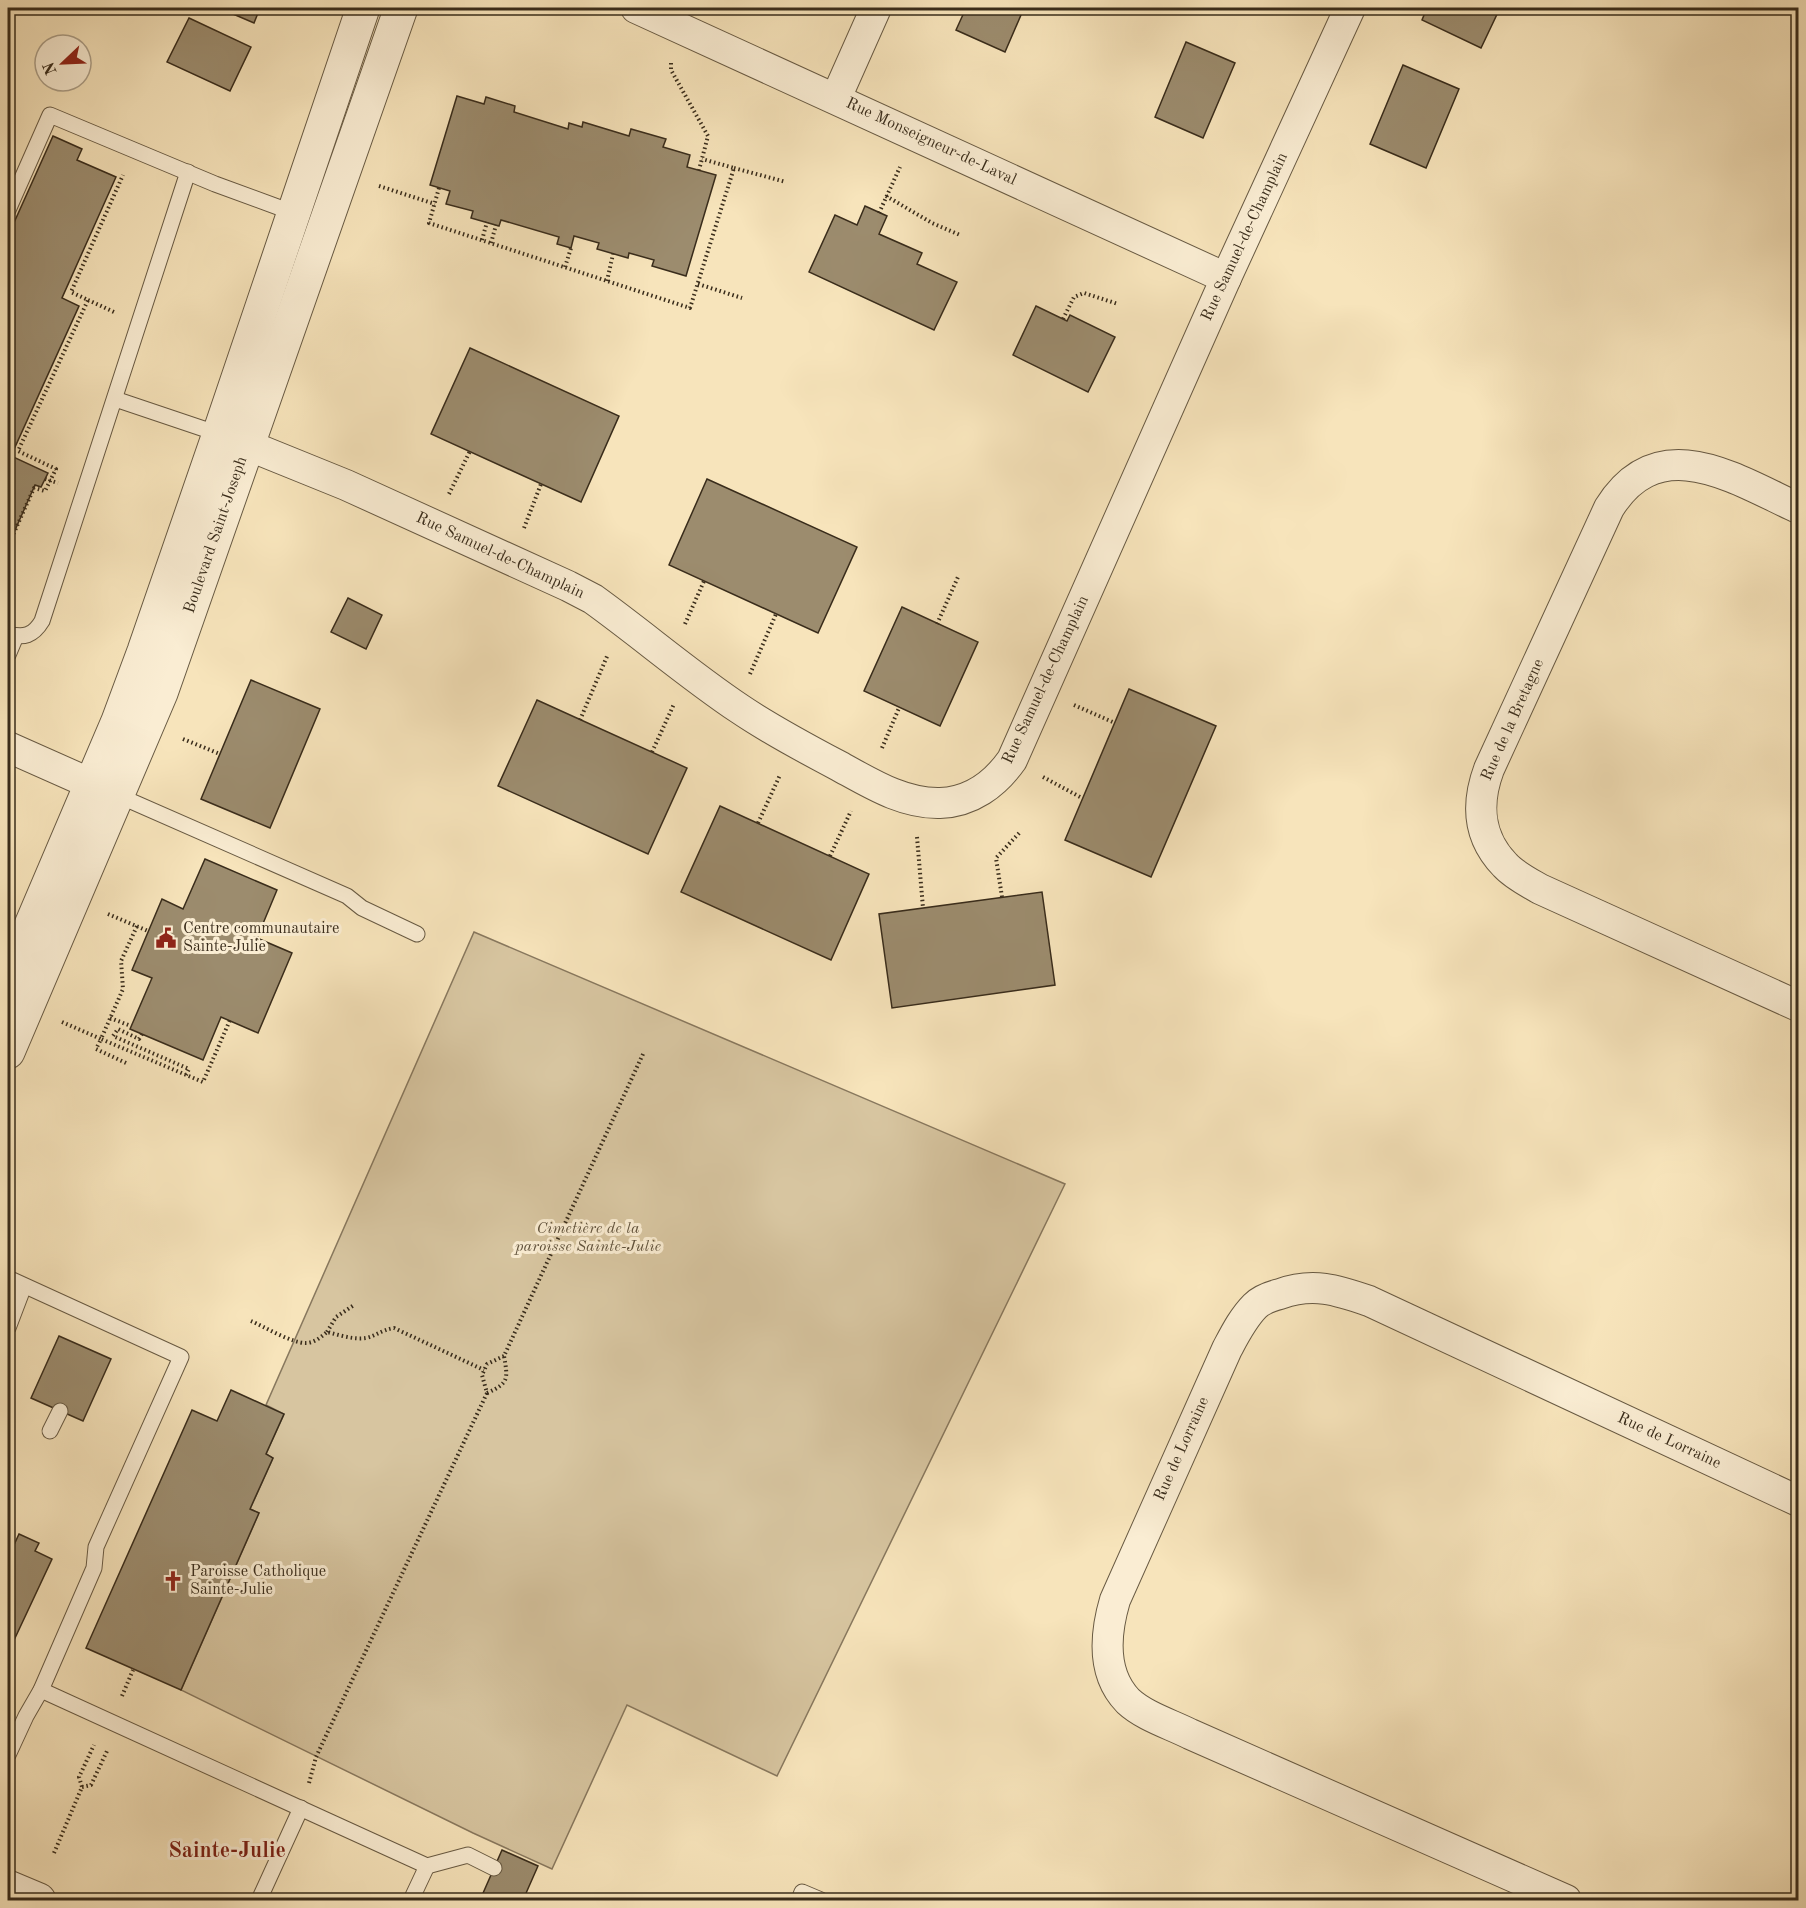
<svg xmlns="http://www.w3.org/2000/svg" width="1806" height="1908" viewBox="0 0 1806 1908" font-family="'Old Standard TT',serif">
  <style>
    .green { fill: #d7c5a0; stroke: #88785e; stroke-width: 1.5 }
    .building { fill: #9c8c6e; stroke: #392c1b; stroke-width: 1.5 }
    .lines { fill: none; stroke-linecap: round; stroke-linejoin: round }
    .service-casing { stroke: #685a43; stroke-width: 17 }
    .minor-casing { stroke: #685a43; stroke-width: 32 }
    .tertiary-casing { stroke: #685a43; stroke-width: 35 }
    .path { stroke: #392c1b; stroke-width: 4; stroke-dasharray: 1.5 3; stroke-linecap: butt }
    .service { stroke: #faedd3; stroke-width: 15 }
    .minor { stroke: #faedd3; stroke-width: 30 }
    .tertiary { stroke: #faedd3; stroke-width: 33 }
    .labels { text-anchor: middle; dominant-baseline: central; stroke-width: 6; stroke-linejoin: round; paint-order: stroke }
    .street-label { font-size: 16px; fill: #392c1b; stroke: #faedd3 }
    .poi-label { font-size: 16px; fill: #392c1b; stroke: #faedd3; text-anchor: start }
    .park-label { font-size: 16px; font-style: italic; fill: #60523c; stroke: #faedd3 }
    .district-label { font-size: 22px; font-weight: bold; fill: #7a1f14; stroke: #faedd3 }
  </style>
  <rect width="100%" height="100%" fill="#f7e4bb"/>
  <filter id="stains"><feTurbulence type="fractalNoise" baseFrequency=".00333" numOctaves="4"/><feColorMatrix values="0 0 0 0 .2 0 0 0 0 .09 0 0 0 0 .02 0 0 0 .5 -.17"/></filter>
  <radialGradient id="worn" r=".72"><stop offset=".6" stop-color="#630" stop-opacity="0"/><stop offset="1" stop-color="#630" stop-opacity=".3"/></radialGradient>
  <polygon class="green" points="474,932 1065,1184 777,1776 627,1705 552,1869 473,1833 181,1690 259,1513 250,1509 273,1458 266,1454 284,1414 266,1405"/>
  <g class="building">
    <polygon points="219,8 260,8 254,23"/>
    <polygon points="966,8 1024,8 1005,52 956,30"/>
    <polygon points="1427,8 1500,8 1481,48 1422,20"/>
    <polygon points="189,18 251,47 230,91 167,62"/>
    <polygon points="1186,42 1235,63 1203,138 1155,117"/>
    <polygon points="1403,65 1459,89 1426,168 1370,144"/>
    <polygon points="457,96 484,104 486,97 515,106 514,112 568,129 569,123 582,127 583,122 629,136 631,129 666,139 663,147 690,155 687,167 716,175 686,276 652,266 654,260 629,253 628,258 597,249 599,243 574,236 571,248 557,244 559,237 501,220 499,226 471,218 473,211 446,204 450,191 430,185"/>
    <polygon points="53,136 82,149 77,160 116,177 62,298 79,306 11,456 48,473 41,487 35,485 8,546 8,236"/>
    <polygon points="865,206 887,216 879,234 922,253 917,264 957,282 934,330 809,272 835,215 857,225"/>
    <polygon points="1036,306 1067,321 1070,315 1115,337 1088,392 1013,355"/>
    <polygon points="470,348 619,416 581,502 431,434"/>
    <polygon points="707,479 857,547 818,633 669,565"/>
    <polygon points="348,598 382,615 366,649 331,632"/>
    <polygon points="902,607 978,642 940,726 864,691"/>
    <polygon points="251,680 320,709 270,828 201,799"/>
    <polygon points="1129,689 1216,726 1151,877 1065,840"/>
    <polygon points="537,700 687,768 648,854 498,786"/>
    <polygon points="720,806 869,874 831,960 681,892"/>
    <polygon points="205,859 277,890 257,938 292,953 258,1033 221,1017 203,1060 130,1029 152,978 132,970 162,899 183,909"/>
    <polygon points="1042,892 1055,985 892,1008 879,914"/>
    <polygon points="59,1336 111,1359 83,1421 31,1398"/>
    <polygon points="231,1390 284,1414 266,1454 273,1458 250,1509 259,1513 181,1690 86,1648 192,1410 217,1421"/>
    <polygon points="19,1534 39,1543 35,1551 52,1559 8,1653 8,1558"/>
    <polygon points="502,1850 538,1866 523,1900 480,1900"/>
  </g>
  <g class="lines">
    <g class="service-casing">
      <g id="service">
        <polyline points="8,210 50,115 215,184 294,213"/>
        <polyline points="115,399 219,434"/>
        <path d="M8 634C24 638 33 636 42 621L188 172"/>
        <polyline points="8,655 16,636"/>
        <polyline points="117,795 347,896 362,908 417,934"/>
        <polyline points="8,1278 181,1357 96,1547 94,1568 41,1690 26,1716 8,1755"/>
        <polyline points="8,1328 24,1286"/>
        <polyline points="50,1431 60,1411"/>
        <polyline points="41,1690 427,1866 411,1900"/>
        <polyline points="427,1866 468,1855 494,1868"/>
        <polyline points="259,1900 301,1808"/>
        <polyline points="799,1900 802,1892 821,1900"/>
      </g>
    </g>
    <g class="minor-casing">
      <g id="minor">
        <polyline points="636,8 1226,278"/>
        <polyline points="836,98 876,8"/>
        <path d="M225 436 346 485 568 586 593 599C643 635 689 675 740 709 771 730 805 748 839 766 870 783 903 804 940 803 971 802 995 784 1012 760L1226 278 1350 8"/>
        <path d="M1798 508C1735 479 1659 428 1609 508L1489 769C1476 804 1478 837 1505 865 1514 875 1528 882 1540 889L1798 1006"/>
        <polyline points="8,747 114,794"/>
        <path d="M1566 1900 1190 1734C1170 1724 1144 1716 1128 1701 1101 1673 1105 1634 1115 1600L1227 1349C1235 1334 1243 1318 1255 1306 1261 1300 1272 1296 1280 1294 1313 1282 1337 1290 1369 1301L1798 1501"/>
      </g>
    </g>
    <g class="tertiary-casing">
      <g id="tertiary">
        <polyline points="8,979 118,721 144,651 219,434 363,8"/>
        <polyline points="8,1052 161,693 401,8"/>
        <polyline points="8,1887 39,1900"/>
      </g>
    </g>
    <g class="path">
      <polyline points="671,63 671,70 708,136 699,170"/>
      <polyline points="734,168 786,182"/>
      <polyline points="379,186 435,204"/>
      <polyline points="439,188 429,223 690,308 734,168 702,159"/>
      <polyline points="886,196 932,223 960,235"/>
      <polyline points="879,213 900,167"/>
      <polyline points="482,240 487,222"/>
      <polyline points="491,243 496,225"/>
      <polyline points="565,267 571,248"/>
      <polyline points="607,281 613,254"/>
      <polyline points="698,284 742,298"/>
      <polyline points="88,300 114,312"/>
      <polyline points="1063,319 1074,297 1084,293 1118,304"/>
      <polyline points="45,479 58,483"/>
      <polyline points="449,494 470,451"/>
      <polyline points="524,528 541,484"/>
      <polyline points="8,546 34,488 45,491 56,469 18,451 88,300 71,292 123,175"/>
      <polyline points="685,624 704,581"/>
      <polyline points="937,624 958,577"/>
      <polyline points="750,674 776,614"/>
      <polyline points="1074,705 1115,723"/>
      <polyline points="580,720 608,654"/>
      <polyline points="183,739 220,754"/>
      <polyline points="882,748 899,708"/>
      <polyline points="652,752 674,704"/>
      <polyline points="1043,777 1082,798"/>
      <polyline points="758,823 780,775"/>
      <polyline points="917,837 923,908"/>
      <polyline points="830,856 851,811"/>
      <polyline points="1002,897 996,858 1021,831"/>
      <polyline points="108,914 148,931"/>
      <polyline points="110,1018 131,1026"/>
      <polyline points="62,1022 101,1039 123,989 121,961 137,926"/>
      <polyline points="142,1034 139,1039 118,1029 113,1036 189,1069 186,1075"/>
      <polyline points="126,1063 96,1049 101,1039 203,1082 230,1020"/>
      <path d="M251 1321C265 1327 291 1343 306 1343 314 1343 321 1337 327 1332 339 1335 354 1340 366 1338 376 1336 381 1330 394 1328L484 1370"/>
      <polyline points="327,1332 336,1317 354,1305"/>
      <path d="M504 1356 487 1364 482 1375 487 1393C509 1383 508 1379 504 1356L643 1054"/>
      <polyline points="122,1696 133,1670"/>
      <polyline points="309,1783 316,1757 487,1393"/>
      <polyline points="82,1787 91,1785 107,1751"/>
      <polyline points="54,1853 82,1787 79,1777 94,1745"/>
    </g>
    <use href="#service" class="service"/>
    <use href="#minor" class="minor"/>
    <use href="#tertiary" class="tertiary"/>
  </g>
  <defs>
    <g id="civic-bare" transform="scale(1.62)"><path d="M-.6-6.5H3V-4.5H.6V-3L4-1V1h2V6H-6V1h2V-1L-.6-3ZM-1.2 2.5V6h2.4V2.5Z" fill="#8f2418" stroke="#faedd3" stroke-width="2.5" paint-order="stroke"/></g>
    <g id="church-bare" transform="scale(1.62)"><path d="M-1.2-6h2.4v3.5h3.3v2.4h-3.3V6h-2.4V-.1h-3.3v-2.4h3.3Z" fill="#8f2418" stroke="#faedd3" stroke-width="2.5" paint-order="stroke"/></g>
  </defs>
  <g fill-rule="evenodd">
    <use href="#civic-bare" x="166" y="938"/>
    <use href="#church-bare" x="173" y="1581"/>
  </g>
  <g class="labels">
    <g class="street-label">
      <text transform="translate(931 142) rotate(25)">Rue Monseigneur-de-Laval</text>
      <text transform="translate(1245 237) rotate(-65)">Rue Samuel-de-Champlain</text>
      <text transform="translate(216 535) rotate(-71)">Boulevard Saint-Joseph</text>
      <text transform="translate(500 556) rotate(25)">Rue Samuel-de-Champlain</text>
      <text transform="translate(1046 680) rotate(-65)">Rue Samuel-de-Champlain</text>
      <text transform="translate(1513 720) rotate(-66)">Rue de la Bretagne</text>
      <text transform="translate(1669 1441) rotate(25)">Rue de Lorraine</text>
      <text transform="translate(1182 1449) rotate(-66)">Rue de Lorraine</text>
    </g>
    <g class="poi-label">
      <text x="183" y="929">Centre communautaire<tspan x="183" dy="18">Sainte-Julie</tspan></text>
      <text x="190" y="1572">Paroisse Catholique<tspan x="190" dy="18">Sainte-Julie</tspan></text>
    </g>
    <g class="park-label">
      <text x="588" y="1229">Cimetière de la<tspan x="588" dy="18">paroisse Sainte-Julie</tspan></text>
    </g>
    <g class="district-label">
      <text x="227" y="1851">Sainte-Julie</text>
    </g>
  </g>
  <rect width="1806" height="1908" fill="none" stroke="#f7e4bb" stroke-width="30"/>
  <rect x="9" y="9" width="1788" height="1890" fill="none" stroke="#392c1b" stroke-width="3"/>
  <rect x="15" y="15" width="1776" height="1878" fill="none" stroke="#392c1b" stroke-width="1.5"/>
  <g transform="translate(63 63) rotate(247)"><circle r="28" fill="#faedd3" stroke="#ada089" stroke-width="1.5"/>
  <path d="M0-4.5L10 22L0 15L-10 22Z" fill="#8f2418"/>
  <text y="-9" font-size="16" font-weight="bold" text-anchor="middle" fill="#392c1b">N</text>
  </g>
  <rect width="100%" height="100%" filter="url(#stains)"/>
  <rect width="100%" height="100%" fill="url(#worn)"/>
</svg>
